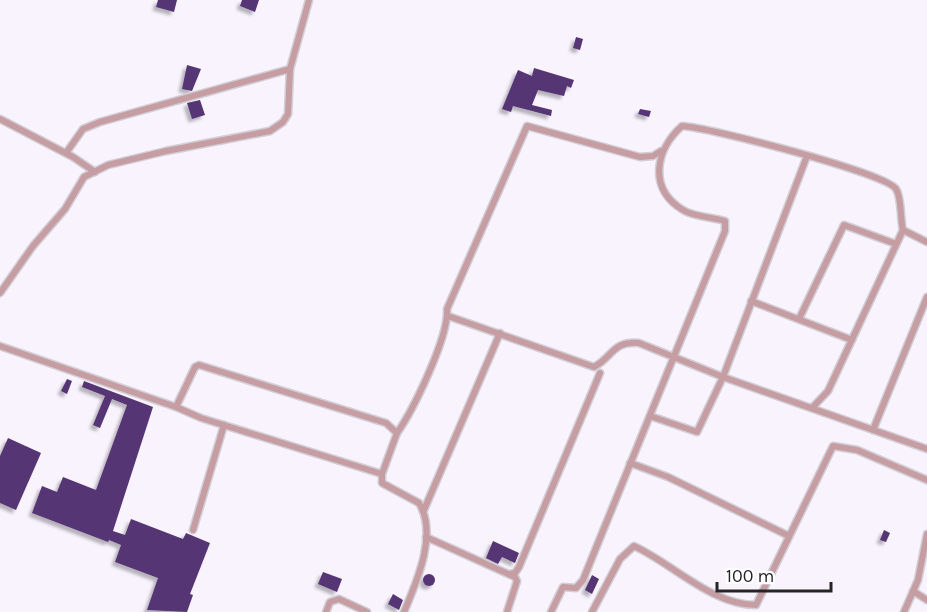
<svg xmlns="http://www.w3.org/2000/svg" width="927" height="612" viewBox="0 0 927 612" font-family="Karla,sans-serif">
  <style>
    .building { fill: #563574; filter: url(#shadow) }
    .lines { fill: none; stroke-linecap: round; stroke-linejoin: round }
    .minor-casing { stroke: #d2ced6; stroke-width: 9 }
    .minor { stroke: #c59da2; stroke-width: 6 }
  </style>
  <defs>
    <filter id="shadow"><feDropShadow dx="-3.5" dy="3.5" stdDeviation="1.5" flood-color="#0004"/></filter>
  </defs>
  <rect width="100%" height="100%" fill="#f8f3fd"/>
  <g class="building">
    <polygon points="158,0 177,0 174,12 156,7"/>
    <polygon points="242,0 259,0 255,12 240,6"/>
    <polygon points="576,37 583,39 580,50 573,48"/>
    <polygon points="187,65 201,69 192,91 182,89"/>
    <polygon points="534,68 574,80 571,88 567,86 564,96 538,90 532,105 552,110 551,116 513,106 511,112 502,109 518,70 532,76"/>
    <polygon points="200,100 205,115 192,119 187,103"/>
    <polygon points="640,109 651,111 649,117 638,114"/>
    <polygon points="67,379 72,381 67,394 61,391"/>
    <polygon points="84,381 153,407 113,531 125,535 131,519 183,539 186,533 210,543 190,594 193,595 187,612 147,610 158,578 115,562 121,545 109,540 108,542 32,513 42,486 57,492 63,477 96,490 127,405 112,399 100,428 93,425 105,396 82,387"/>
    <polygon points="8,438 41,453 16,510 0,503 0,456"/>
    <polygon points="884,530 890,533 886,542 880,540"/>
    <polygon points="493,541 519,553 515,563 502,557 498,564 486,558"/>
    <polygon points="323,572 342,579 337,592 318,584"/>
    <circle cx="429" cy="580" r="6"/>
    <polygon points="592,575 599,579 592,594 585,590"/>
    <polygon points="393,594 403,600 399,610 388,604"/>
  </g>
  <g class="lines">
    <g class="minor-casing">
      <g id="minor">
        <polyline points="0,119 73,157 95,172"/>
        <polyline points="66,153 83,129 100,122 290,69"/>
        <polyline points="0,293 33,246 65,209 84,177 108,165 166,151 270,131 283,122 288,114 290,69 309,0"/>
        <polyline points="751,301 852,340"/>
        <path d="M448 316 594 367C613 357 612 341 639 343L723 377 927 449"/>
        <polyline points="799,319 844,225 896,244"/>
        <path d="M0 346 176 407 195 367 199 365 386 423 397 433 382 474V483L419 503C438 534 417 581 404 612"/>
        <polyline points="176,407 201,418 382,474"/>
        <polyline points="812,408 828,391 903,230"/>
        <polyline points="650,416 697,432 723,377 807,156"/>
        <polyline points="873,430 927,297"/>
        <path d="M397 433C414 409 449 336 447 309L527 126 640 157 653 156 661 151"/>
        <polyline points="630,463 668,477 789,536"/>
        <polyline points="424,510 500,333"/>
        <polyline points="193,530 224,425"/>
        <polyline points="426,537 515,577 517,581 507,612"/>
        <polyline points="510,574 515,573 519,567 600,373"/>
        <polyline points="913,591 927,600"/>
        <polyline points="326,612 330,602 339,599 367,612"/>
        <path d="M551 612 563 587 576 588 583 580 725 231V221C712 217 694 217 683 210 648 189 655 150 682 126 708 127 886 173 896 189 902 198 900 219 903 230L927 242"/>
        <path d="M592 612 620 559 634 546C673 564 712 605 756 605L833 446 857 450 927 480"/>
        <polyline points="904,612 918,580 927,534"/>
      </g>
    </g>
    <use href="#minor" class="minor"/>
  </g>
  <path d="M717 582v9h114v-9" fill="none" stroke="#252427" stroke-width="3"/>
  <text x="726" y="582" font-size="18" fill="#252427" stroke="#ffffff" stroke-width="4.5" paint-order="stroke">100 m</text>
</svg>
